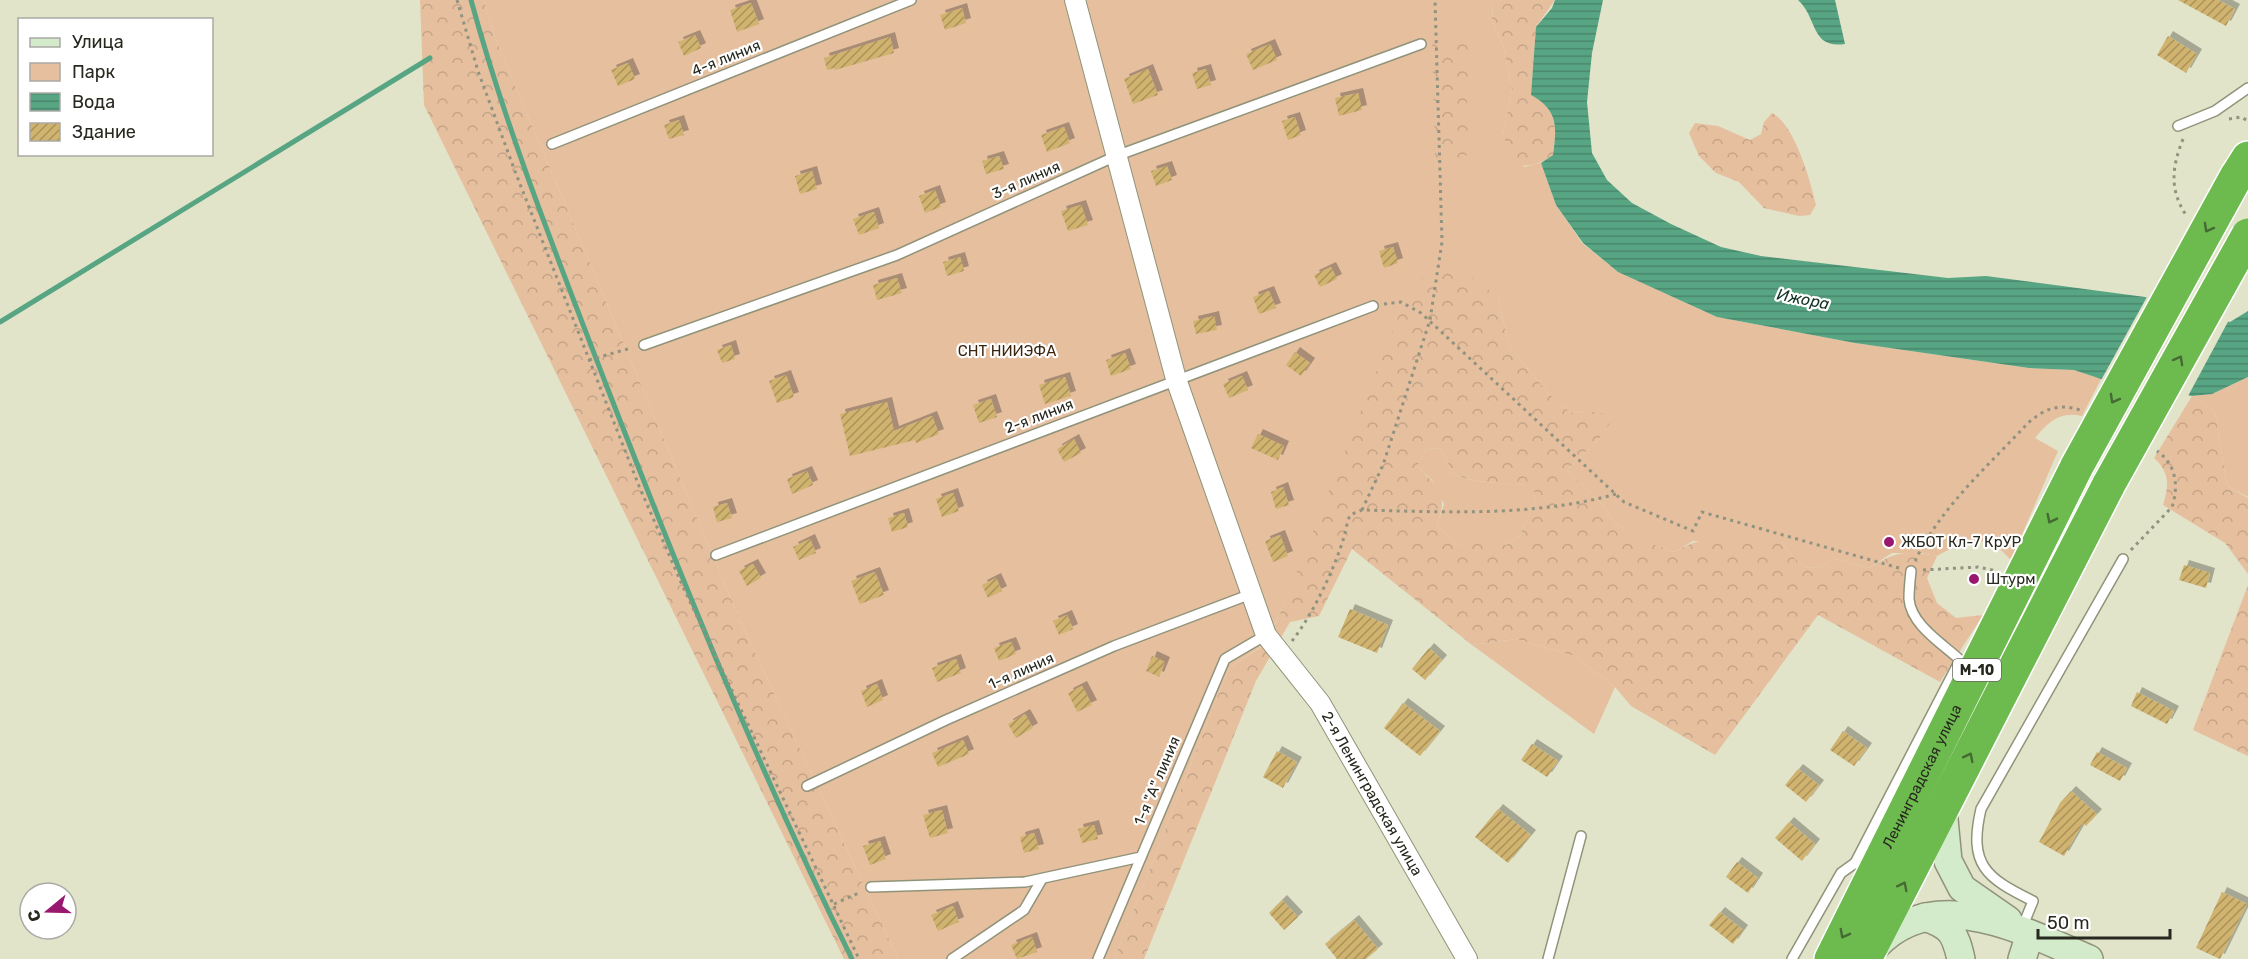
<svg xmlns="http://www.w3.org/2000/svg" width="2248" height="959" viewBox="0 0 2248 959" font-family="Rubik,sans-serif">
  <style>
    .green { fill: #e6bf9f }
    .forest { fill: url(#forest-crowns); fill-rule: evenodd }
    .water { fill: url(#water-rules) }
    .pier { fill: #e1e4c9 }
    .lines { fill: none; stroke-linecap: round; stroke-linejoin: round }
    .stream { stroke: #58a583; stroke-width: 5 }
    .building { fill: url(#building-hatch); filter: url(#shadow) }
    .lane-casing { stroke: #90937a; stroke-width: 12 }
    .street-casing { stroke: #90937a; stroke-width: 22 }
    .secondary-casing { stroke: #90937a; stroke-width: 30 }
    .highway-casing { stroke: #fff; stroke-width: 36 }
    .path { stroke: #90937f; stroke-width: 3; stroke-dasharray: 3 4.5; stroke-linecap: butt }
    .lane { stroke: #fff; stroke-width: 9 }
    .street { stroke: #fff; stroke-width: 20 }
    .secondary { stroke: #d3ebca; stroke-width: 27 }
    .highway { stroke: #6dbb4e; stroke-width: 33 }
    .highway-bridge-casing { stroke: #fff; stroke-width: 36; stroke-linecap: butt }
    .highway-bridge { stroke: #6dbb4e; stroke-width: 33 }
    .oneway { stroke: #466a34 }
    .poi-dot { fill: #98186f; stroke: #fff; stroke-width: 2 }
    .labels { text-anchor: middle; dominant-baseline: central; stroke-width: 4.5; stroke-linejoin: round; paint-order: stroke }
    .shield { fill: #fff; stroke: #686862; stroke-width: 1.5 }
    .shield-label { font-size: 14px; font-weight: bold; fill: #27281e }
    .street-label { font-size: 15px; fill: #27281e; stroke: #fff }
    .park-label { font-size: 15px; fill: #3c250f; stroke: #fff }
    .poi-label { font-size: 15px; fill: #27281e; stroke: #fff; text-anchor: start }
    .water-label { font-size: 16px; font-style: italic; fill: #0f3223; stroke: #fff }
  </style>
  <defs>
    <pattern id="forest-crowns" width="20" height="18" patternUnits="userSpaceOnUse" patternTransform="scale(1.5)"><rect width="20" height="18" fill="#e6bf9f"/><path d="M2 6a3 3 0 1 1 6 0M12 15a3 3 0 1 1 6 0" fill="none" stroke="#c5a488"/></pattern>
    <pattern id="water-rules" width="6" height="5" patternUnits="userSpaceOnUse" patternTransform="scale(1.5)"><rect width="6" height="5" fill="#58a583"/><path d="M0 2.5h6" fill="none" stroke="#49866b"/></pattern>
    <pattern id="building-hatch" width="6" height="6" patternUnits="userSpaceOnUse" patternTransform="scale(1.5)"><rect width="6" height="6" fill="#d1b370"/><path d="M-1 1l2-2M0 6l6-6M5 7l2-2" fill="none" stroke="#aa925b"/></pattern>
    <filter id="shadow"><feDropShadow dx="5" dy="-5" stdDeviation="0" flood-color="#0004"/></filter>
  </defs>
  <rect width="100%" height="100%" fill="#e1e4c9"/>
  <g class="green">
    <path d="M484 0H1493L1492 20 1503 45 1512 90 1503 134 1524 167 1541 163 1556 205 1582 243 1618 272 1717 317 1855 343 2029 368 2074 370 2101 379 2082 416C2060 411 2049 421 2035 438L2058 451 2011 560 2000 549 1985 541 1959 544 1937 556 1921 553H1892L1869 568 1835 559C1808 577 1798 564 1781 542L1693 541 1675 552 1648 543 1616 524 1602 504 1567 470 1603 435 1586 411 1571 413 1548 393 1509 346 1498 297 1284 604 1265 644 1229 668 1114 959H898L739 618 494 35Z"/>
    <polygon points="2248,377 2248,497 2227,486 2215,412 2192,396 2212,394"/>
    <path d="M1427 448 1441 449 1453 474C1478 485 1506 482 1534 486L1536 500 1519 537 1506 545 1488 536 1459 545 1437 526 1444 504 1432 480 1417 466Z"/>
    <polygon points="1516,639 1574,656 1615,687 1594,734 1472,645"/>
  </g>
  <g class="forest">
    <polygon points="420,0 484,0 494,35 739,618 898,959 844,959 424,105"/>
    <path d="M1493 0H1555L1536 27 1531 95C1558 110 1557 126 1553 155 1539 165 1528 168 1512 164L1503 134 1512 90 1503 45 1492 20Z"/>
    <polygon points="1432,37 1465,44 1471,50 1466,115 1471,140 1466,157 1451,164 1435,163"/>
    <path d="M1772 113C1795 125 1810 180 1816 205L1810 215 1799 216 1764 208 1739 182 1716 173 1699 156 1689 133 1695 123 1718 126 1750 140 1761 134 1764 122Z"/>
    <path d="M1455 265 1498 297 1509 346 1548 393 1571 413 1586 411 1608 414 1611 421 1603 435 1567 470 1602 504 1616 524 1649 543 1675 552C1709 531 1743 534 1781 542 1798 564 1808 577 1835 559L1869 568C1896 551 1906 550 1937 556L1927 578 1937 603 1956 618 1983 615 1940 682 1818 615 1715 755 1631 706 1615 687 1574 656 1516 639 1472 645 1352 549 1319 616 1290 622 1256 681 1144 959H1114L1229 668 1266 644 1284 604 1401 310 1427 271ZM1427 448 1441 449 1453 474C1478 485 1506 482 1533 486L1536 500 1519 537 1506 545 1488 535 1459 545 1437 526C1448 493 1441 490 1417 466Z"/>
    <path d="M2192 396 2215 412 2227 486 2248 498V574L2225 543 2163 505C2169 486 2170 472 2154 458Z"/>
    <polygon points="2248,585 2248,756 2193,730"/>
  </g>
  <g class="water">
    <path d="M1555 0H1603L1592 53 1587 102 1592 153 1607 180 1632 203 1671 224 1721 247 1761 256 1948 278 1986 276 2145 297 2230 322 2248 311V377L2212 394 2192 396 2101 379 2074 370 2029 368 1855 343 1717 317 1618 272 1583 243 1556 205 1541 163 1553 155C1557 126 1558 110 1531 95L1536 27 1552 8Z"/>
    <path d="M1798 0H1835L1845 44C1810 49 1818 18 1798 0Z"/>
  </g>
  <polygon class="pier" points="2148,295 2230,318 2187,398 2100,382"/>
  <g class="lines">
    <g class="stream">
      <path d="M471 0C507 132 558 259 607 387 682 580 760 773 852 959"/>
      <polyline points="0,322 430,58"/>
    </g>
  </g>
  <g class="building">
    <polygon points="2178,0 2218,0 2235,9 2226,26"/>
    <polygon points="751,3 759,24 737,32 730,10"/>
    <polygon points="962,8 966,23 945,30 940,15"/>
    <polygon points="695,35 701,48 684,56 678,42"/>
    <polygon points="2168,36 2197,54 2186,73 2157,55"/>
    <polygon points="890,37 894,53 835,70 834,68 827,70 824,58"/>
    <polygon points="1270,44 1277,60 1253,70 1246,54"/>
    <polygon points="628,63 635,79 618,86 611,70"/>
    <polygon points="1148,69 1158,95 1133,104 1124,79"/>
    <polygon points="1206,69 1211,85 1197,89 1192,73"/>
    <polygon points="1358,93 1362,110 1339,116 1335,98"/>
    <polygon points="1295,117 1301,135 1288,140 1282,121"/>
    <polygon points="679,120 684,135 669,139 664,125"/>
    <polygon points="1064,127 1070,143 1047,152 1041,135"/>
    <polygon points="999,156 1004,169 986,174 982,161"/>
    <polygon points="1167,166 1172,180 1156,186 1151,171"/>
    <polygon points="812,171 817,189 800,194 795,176"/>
    <polygon points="935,190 941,207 925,213 919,196"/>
    <polygon points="1081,205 1088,225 1068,231 1061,211"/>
    <polygon points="874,212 879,228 859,235 853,219"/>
    <polygon points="1393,247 1398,263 1384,268 1379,251"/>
    <polygon points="960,257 964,271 947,276 943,262"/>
    <polygon points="1331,267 1337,279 1320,287 1314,275"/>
    <polygon points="897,278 902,293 877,300 873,285"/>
    <polygon points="1269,291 1276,308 1259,314 1253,297"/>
    <polygon points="1214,316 1217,330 1196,334 1193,321"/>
    <polygon points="731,345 735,359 722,363 717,350"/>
    <polygon points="1295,352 1310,363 1301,376 1286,365"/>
    <polygon points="1125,353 1131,369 1111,376 1106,360"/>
    <polygon points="786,375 794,397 777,403 769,381"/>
    <polygon points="1242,376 1248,390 1229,398 1223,384"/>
    <polygon points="1065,377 1071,396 1045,404 1039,385"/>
    <polygon points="991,399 997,417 979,423 973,405"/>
    <polygon points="887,402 894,431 932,416 939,434 916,443 915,440 850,456 840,414"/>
    <polygon points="1258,434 1284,446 1278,460 1251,448"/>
    <polygon points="1074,439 1081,453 1064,462 1057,449"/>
    <polygon points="807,471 813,485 792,494 787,479"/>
    <polygon points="1283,487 1289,505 1276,509 1271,492"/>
    <polygon points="953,493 959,511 942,517 936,499"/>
    <polygon points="727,503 732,518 717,522 713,507"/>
    <polygon points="904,513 908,527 892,532 888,518"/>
    <polygon points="1280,535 1288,556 1273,562 1265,541"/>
    <polygon points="810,539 816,553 799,560 793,547"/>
    <polygon points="753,564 761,578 747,586 739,571"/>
    <polygon points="2184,565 2210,573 2206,588 2179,580"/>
    <polygon points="875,572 884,595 860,604 851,581"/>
    <polygon points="996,578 1002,591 988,598 982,585"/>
    <polygon points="1350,609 1388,625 1377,653 1338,637"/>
    <polygon points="1067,615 1073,629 1059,635 1053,621"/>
    <polygon points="1011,642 1016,654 999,661 994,648"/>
    <polygon points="1429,648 1442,660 1425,680 1412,669"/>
    <polygon points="1152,656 1165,662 1159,677 1146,671"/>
    <polygon points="956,659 961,673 937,682 932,668"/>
    <polygon points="877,684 883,700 867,707 861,691"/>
    <polygon points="1082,686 1092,705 1077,712 1068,693"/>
    <polygon points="2137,692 2174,711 2167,724 2131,706"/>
    <polygon points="1403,703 1440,731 1420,756 1384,728"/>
    <polygon points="1025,714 1033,728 1016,738 1008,724"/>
    <polygon points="1843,731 1867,748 1854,766 1830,750"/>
    <polygon points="963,740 969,754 938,767 932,753"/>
    <polygon points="1532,744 1558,761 1547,777 1521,760"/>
    <polygon points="1277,751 1297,762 1283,788 1263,777"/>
    <polygon points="2097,752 2127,768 2120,781 2090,765"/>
    <polygon points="1798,769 1819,785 1806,802 1785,785"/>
    <polygon points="2071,791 2097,814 2086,826 2083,823 2064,856 2039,842 2060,803"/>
    <polygon points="1498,809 1531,835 1508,863 1475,837"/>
    <polygon points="942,810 948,833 930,838 923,815"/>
    <polygon points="1789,822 1815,844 1802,861 1775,838"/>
    <polygon points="1094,825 1098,839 1082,843 1078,829"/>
    <polygon points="1034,833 1039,849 1024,853 1020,837"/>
    <polygon points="880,841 886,859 870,865 863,846"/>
    <polygon points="1737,862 1758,878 1748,893 1726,877"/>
    <polygon points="2222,892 2247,904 2220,959 2196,948"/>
    <polygon points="1282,900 1298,917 1284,930 1269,913"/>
    <polygon points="953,906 959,922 938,931 931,915"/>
    <polygon points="1720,912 1743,930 1733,944 1709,925"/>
    <polygon points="1354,920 1378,949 1366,959 1337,959 1325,944"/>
    <polygon points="1032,937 1037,952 1017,959 1011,945"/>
  </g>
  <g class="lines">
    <g class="lane-casing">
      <g id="lane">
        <polyline points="2178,126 2215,111 2248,88"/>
        <polyline points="552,144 911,0"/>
        <polyline points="644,345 897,255 1116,156 1421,44"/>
        <polyline points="716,555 1373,306"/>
        <polyline points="807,786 946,720 1114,646 1251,594"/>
        <path d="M1869 869 1855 863 1960 660C1943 644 1911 625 1909 599 1909 590 1910 580 1911 571"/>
        <polyline points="871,887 1025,882 1141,857"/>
        <path d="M2022 928 2033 901C1986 878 1968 865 1981 809L2123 559"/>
        <polyline points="952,959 1024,910 1042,879"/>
        <polyline points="1098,959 1225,659 1266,635"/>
        <polyline points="1548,959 1581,836"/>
        <polyline points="1792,959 1841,873 1855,863"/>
      </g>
    </g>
    <g class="street-casing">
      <g id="street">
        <path id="s1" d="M1075 0 1176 379 1266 635 1320 703 1467 959"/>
      </g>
    </g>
    <g class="secondary-casing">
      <g id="secondary">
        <polyline points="1943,809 1948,861 1962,888 2008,920"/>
        <path d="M1925 917C1951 926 1955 933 1961 959"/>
        <path d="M1875 947C1934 882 2024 931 2089 959"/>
        <polyline points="2022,959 2030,934"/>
      </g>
    </g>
    <g class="highway-casing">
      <g id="highway">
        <polyline points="2236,177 2248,158"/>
        <path id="s2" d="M1831 959 2077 466"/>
        <polyline points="1865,959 2109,484"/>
      </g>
    </g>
    <g class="path">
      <polyline points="457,0 478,71 516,174 639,486 684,589 859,959"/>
      <polyline points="2229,119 2241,117 2248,121"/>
      <path d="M2183 139C2172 167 2169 189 2186 215"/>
      <polyline points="1384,304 1401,302 1421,313 1624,502 1693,531 1702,512 1899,568"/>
      <polyline points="589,360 631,348"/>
      <polyline points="1362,510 1383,465 1430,320 1442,242 1435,0"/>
      <path d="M2131 550 2172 507C2179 486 2176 464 2157 451"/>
      <path d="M1915 561C1940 508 1989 465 2028 423 2044 409 2058 403 2080 410"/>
      <polyline points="1923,570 1978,567 1997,571"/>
      <path d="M1292 641C1313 614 1334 570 1344 537 1346 530 1347 522 1350 515L1362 510C1445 512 1534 517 1616 494"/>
      <polyline points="834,904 859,893"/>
    </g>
    <use href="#lane" class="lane"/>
    <use href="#street" class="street"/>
    <use href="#secondary" class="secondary"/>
    <use href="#highway" class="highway"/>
    <g class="highway-bridge-casing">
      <g id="highway-bridge">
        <polyline points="2077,466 2236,177"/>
        <polyline points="2109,484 2248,235"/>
      </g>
    </g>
    <use href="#highway-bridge" class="highway-bridge"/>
  </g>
  <defs><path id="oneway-chevron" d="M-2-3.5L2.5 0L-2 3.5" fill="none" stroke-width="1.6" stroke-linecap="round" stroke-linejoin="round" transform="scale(1.5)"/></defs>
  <g class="oneway">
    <use href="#oneway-chevron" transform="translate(2208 228) rotate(119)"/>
    <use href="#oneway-chevron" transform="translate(2179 360) rotate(-61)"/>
    <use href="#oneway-chevron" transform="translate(2114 399) rotate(119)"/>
    <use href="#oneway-chevron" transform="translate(2051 519) rotate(116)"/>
    <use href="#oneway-chevron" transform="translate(1969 757) rotate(-63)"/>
    <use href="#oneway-chevron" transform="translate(1903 886) rotate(-63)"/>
    <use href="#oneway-chevron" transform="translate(1844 934) rotate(118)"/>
  </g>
  <g class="poi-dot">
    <circle cx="1889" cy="542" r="6"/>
    <circle cx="1974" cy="579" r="6"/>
  </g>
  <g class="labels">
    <rect class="shield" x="1953" y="659" width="48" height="22" rx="4.5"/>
    <g class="shield-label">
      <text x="1977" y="670">М-10</text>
    </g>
    <g class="street-label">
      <text transform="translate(726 58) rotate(-22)">4-я линия</text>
      <text transform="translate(1026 180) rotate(-24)">3-я линия</text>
      <text transform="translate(1039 416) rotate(-21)">2-я линия</text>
      <text transform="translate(1021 671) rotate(-24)">1-я линия</text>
      <text stroke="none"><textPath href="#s2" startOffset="204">Ленинградская улица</textPath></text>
      <text transform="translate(1157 781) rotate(-67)">1-я "А" линия</text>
      <text stroke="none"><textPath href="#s1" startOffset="855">2-я Ленинградская улица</textPath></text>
    </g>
    <g class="park-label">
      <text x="1007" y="351">СНТ НИИЭФА</text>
    </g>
    <g class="poi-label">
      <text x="1901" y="542">ЖБОТ Кл-7 КрУР</text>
      <text x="1986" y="579">Штурм</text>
    </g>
    <g class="water-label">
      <text transform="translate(1803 299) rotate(11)">Ижора</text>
    </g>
  </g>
  <rect x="18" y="18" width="195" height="138" fill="#ffffff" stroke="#a9a9a5" stroke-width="1.5"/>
  <rect x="30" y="38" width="30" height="9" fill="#d3ebca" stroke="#a9a9a5" stroke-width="1.5"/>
  <text x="72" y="48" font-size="18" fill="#27281e">Улица</text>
  <rect x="30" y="63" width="30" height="18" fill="#e6bf9f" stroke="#a9a9a5" stroke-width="1.5"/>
  <text x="72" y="78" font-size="18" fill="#27281e">Парк</text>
  <rect x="30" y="93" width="30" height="18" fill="url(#water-rules)" stroke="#a9a9a5" stroke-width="1.5"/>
  <text x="72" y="108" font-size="18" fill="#27281e">Вода</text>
  <rect x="30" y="123" width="30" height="18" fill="url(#building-hatch)" stroke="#a9a9a5" stroke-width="1.5"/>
  <text x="72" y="138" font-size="18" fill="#27281e">Здание</text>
  <g transform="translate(48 911) rotate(251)"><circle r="28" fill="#ffffff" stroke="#a9a9a5" stroke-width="1.5"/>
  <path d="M0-4.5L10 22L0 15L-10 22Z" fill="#98186f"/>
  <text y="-9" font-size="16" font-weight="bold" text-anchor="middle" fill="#27281e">С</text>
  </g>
  <path d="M2038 929v9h132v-9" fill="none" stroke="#27281e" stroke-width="3"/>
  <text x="2047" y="929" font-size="18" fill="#27281e" stroke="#ffffff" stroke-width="4.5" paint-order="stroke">50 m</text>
</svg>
